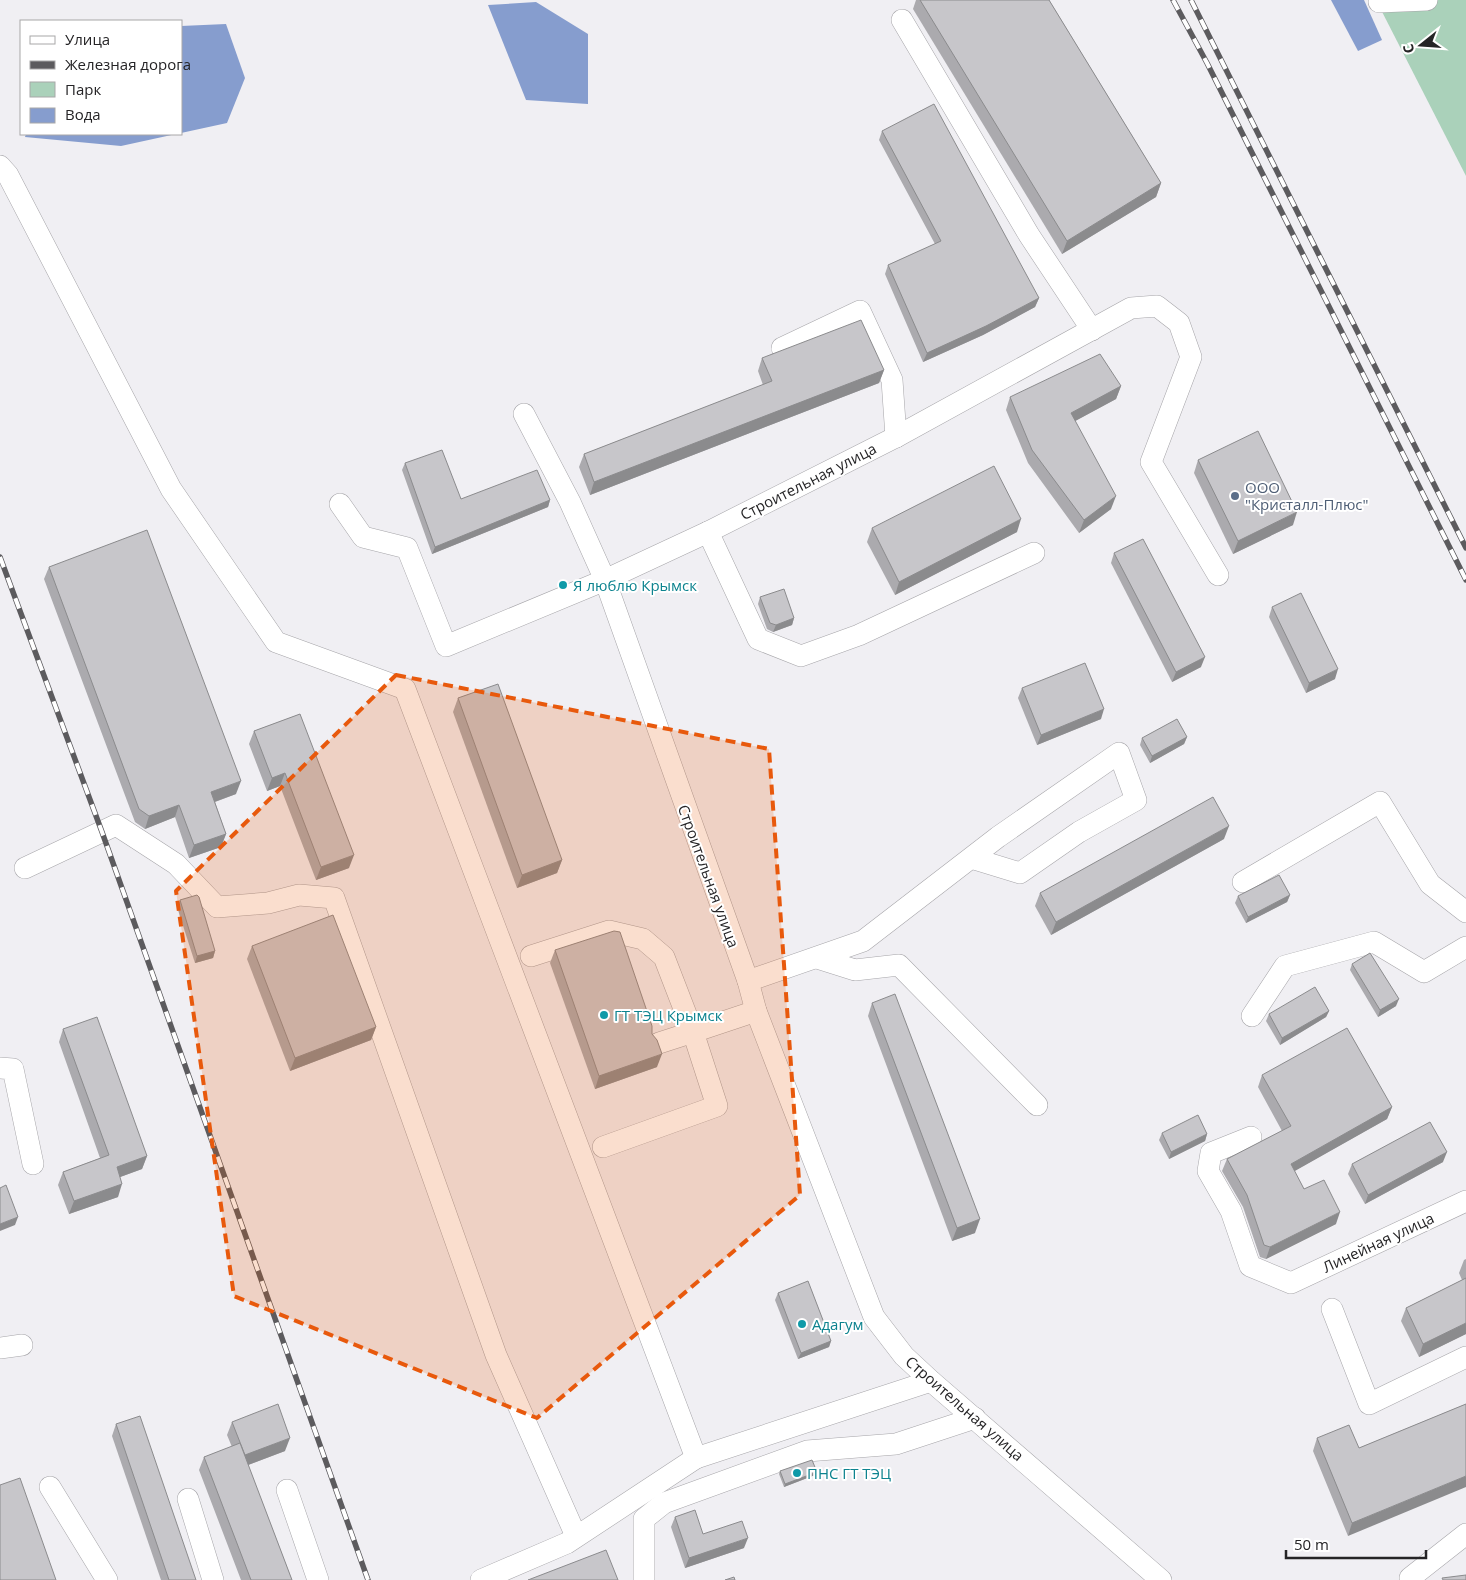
<svg xmlns="http://www.w3.org/2000/svg" width="1466" height="1580" viewBox="0 0 1466 1580" font-family="'Open Sans',sans-serif">
  <style>
    .green { fill: #aad1ba }
    .water { fill: #869dce }
    .lines { fill: none; stroke-linecap: round; stroke-linejoin: round }
    .minor-casing { stroke: #a6a5a9; stroke-width: 22 }
    .minor { stroke: #fff; stroke-width: 21 }
    .rail-casing { stroke: #5c5b5e; stroke-width: 5.5 }
    .rail { stroke: #fff; stroke-width: 4; stroke-dasharray: 11; stroke-linecap: butt }
    .wall { fill: #abaaae }
    .shaded-wall { fill: #8b8b8d }
    .building { fill: #c7c6ca; stroke: #8b8b8d }
    .marked { fill: #e8590c; fill-opacity: 0.2; stroke: #e8590c; stroke-width: 4; stroke-dasharray: 10 6; stroke-linejoin: round }
    .service-dot { fill: #5c6f8a; stroke: #fff; stroke-width: 2 }
    .culture-dot { fill: #0f9aa8; stroke: #fff; stroke-width: 2 }
    .labels { text-anchor: middle; dominant-baseline: central; stroke-width: 4; stroke-linejoin: round; paint-order: stroke }
    .street-label { font-size: 15px; fill: #252426; stroke: #fff }
    .service-label { font-size: 15px; fill: #4e5e75; stroke: #fff; text-anchor: start }
    .culture-label { font-size: 15px; fill: #0d838f; stroke: #fff; text-anchor: start }
  </style>
  <rect width="100%" height="100%" fill="#f0eff3"/>
  <polygon class="green" points="1376,0 1466,0 1466,176"/>
  <g class="water">
    <polygon points="1331,0 1364,0 1382,40 1358,51"/>
    <polygon points="536,2 588,34 588,104 526,100 488,5"/>
    <polygon points="226,24 245,78 227,123 181,133 181,26"/>
    <polygon points="26,134 176,134 121,146 25,137"/>
  </g>
  <g class="lines">
    <g class="minor-casing">
      <g id="minor">
        <polyline points="1379,2 1427,0"/>
        <polyline points="902,20 1029,235 1092,330"/>
        <polyline points="0,166 8,175 171,489 276,642 405,689 696,1458 931,1381"/>
        <polyline points="782,348 860,311 892,380 896,437"/>
        <polyline points="524,414 570,502 605,580 748,981 756,1011 874,1317 904,1356 931,1381 1161,1580"/>
        <polyline points="340,504 363,537 407,548 446,646 605,580 708,532 896,437 1131,308 1157,306 1179,323 1191,357 1151,462 1218,575"/>
        <polyline points="708,532 758,639 801,656 859,635 1034,553"/>
        <polyline points="25,868 116,825 176,864 217,907 268,903 299,895 334,898 496,1355 576,1536"/>
        <polyline points="1243,882 1380,802 1430,884 1466,912"/>
        <polyline points="531,956 609,931 643,939 664,957 693,1032 756,1011"/>
        <polyline points="817,958 855,970 899,965 1037,1105"/>
        <polyline points="748,981 863,941 998,837 1119,753 1136,800 1079,832 1020,873 971,858"/>
        <polyline points="1252,1016 1285,966 1374,942 1424,972 1466,947"/>
        <polyline points="0,1068 13,1069 33,1164"/>
        <polyline points="1251,1137 1211,1153 1208,1171 1231,1211 1250,1266 1291,1283 1466,1201"/>
        <polyline points="603,1147 717,1106 693,1032 659,1043"/>
        <polyline points="1332,1309 1369,1404 1466,1357"/>
        <polyline points="0,1348 22,1345"/>
        <polyline points="50,1487 107,1580"/>
        <polyline points="287,1490 318,1580"/>
        <polyline points="188,1499 213,1580"/>
        <polyline points="1410,1578 1466,1534"/>
        <polyline points="481,1580 567,1543 696,1458"/>
        <polyline points="644,1580 644,1519 664,1503 807,1451 896,1444 975,1418"/>
      </g>
    </g>
    <use href="#minor" class="minor"/>
    <g class="rail-casing">
      <g id="rail">
        <polyline points="1173,0 1207,63 1466,580"/>
        <polyline points="1191,0 1466,548"/>
        <polyline points="0,557 102,832 368,1580"/>
      </g>
    </g>
    <use href="#rail" class="rail"/>
  </g>
  <g class="wall">
    <polygon points="916,0 1049,0 1161,183 1156,197 1062,254 913,9"/>
    <polygon points="882,131 1039,298 1035,307 983,335 923,362 885,274 888,265 935,244 879,140"/>
    <polygon points="762,358 884,370 879,383 590,495 579,467 584,454 763,385 758,371"/>
    <polygon points="1121,386 1116,399 1075,421 1111,509 1079,533 1028,463 1006,410 1010,397"/>
    <polygon points="1198,460 1293,525 1233,554 1194,473"/>
    <polygon points="405,463 461,499 550,500 548,507 432,554 402,470"/>
    <polygon points="872,528 1017,532 895,595 867,542"/>
    <polygon points="1114,553 1201,667 1172,682 1111,563"/>
    <polygon points="49,567 236,794 215,802 226,834 221,847 189,858 175,817 145,829 135,822 44,579"/>
    <polygon points="760,597 794,618 792,625 773,632 767,629 758,604"/>
    <polygon points="1272,607 1335,679 1306,693 1269,617"/>
    <polygon points="1022,688 1101,719 1037,745 1018,698"/>
    <polygon points="458,698 562,860 557,873 517,888 453,712"/>
    <polygon points="300,714 349,868 316,880 280,786 267,791 249,744 254,731"/>
    <polygon points="1187,737 1184,744 1150,763 1140,745 1142,738"/>
    <polygon points="1224,839 1051,935 1035,906 1040,893"/>
    <polygon points="1290,895 1287,902 1246,923 1235,903 1238,896"/>
    <polygon points="180,900 215,951 213,958 195,963 177,907"/>
    <polygon points="252,946 376,1027 371,1040 290,1071 247,959"/>
    <polygon points="555,950 652,1034 657,1067 595,1089 550,963"/>
    <polygon points="1352,964 1396,1006 1378,1017 1350,970"/>
    <polygon points="872,1003 975,1233 952,1241 868,1016"/>
    <polygon points="1329,1011 1326,1017 1280,1045 1266,1021 1269,1014"/>
    <polygon points="63,1029 147,1156 142,1169 120,1177 118,1197 69,1214 58,1185 63,1172 100,1158 59,1042"/>
    <polygon points="1262,1075 1392,1107 1387,1119 1294,1171 1304,1189 1336,1224 1266,1259 1260,1257 1243,1207 1222,1171 1227,1159 1282,1131 1258,1087"/>
    <polygon points="1162,1133 1207,1134 1205,1141 1169,1159 1159,1140"/>
    <polygon points="1443,1162 1365,1204 1348,1174 1352,1164"/>
    <polygon points="1466,1259 1466,1334 1419,1357 1401,1321 1406,1308 1462,1280 1459,1273 1464,1260"/>
    <polygon points="778,1293 831,1341 829,1347 798,1359 775,1300"/>
    <polygon points="1466,1404 1348,1536 1313,1451 1317,1438 1359,1448"/>
    <polygon points="232,1422 285,1451 248,1465 292,1580 241,1580 199,1470 204,1457 232,1447 227,1435"/>
    <polygon points="116,1424 196,1580 161,1580 112,1436"/>
    <polygon points="780,1471 817,1472 815,1475 784,1487 779,1474"/>
    <polygon points="675,1517 703,1534 744,1548 685,1568 671,1527"/>
  </g>
  <g class="shaded-wall">
    <polygon points="1161,183 1156,197 1062,254 1067,241"/>
    <polygon points="1039,298 1035,307 983,335 923,362 927,353"/>
    <polygon points="884,370 879,383 590,495 594,482"/>
    <polygon points="1121,386 1116,399 1066,426 1071,413"/>
    <polygon points="1116,496 1111,509 1079,533 1084,520"/>
    <polygon points="550,500 548,507 432,554 435,547"/>
    <polygon points="1297,512 1293,525 1233,554 1238,541"/>
    <polygon points="1021,519 1017,532 895,595 899,582"/>
    <polygon points="794,618 792,625 773,632 776,625"/>
    <polygon points="1205,657 1201,667 1172,682 1176,672"/>
    <polygon points="1338,669 1335,679 1306,693 1309,683"/>
    <polygon points="1104,709 1101,719 1037,745 1041,735"/>
    <polygon points="1187,737 1184,744 1150,763 1152,756"/>
    <polygon points="285,773 280,786 267,791 272,778"/>
    <polygon points="241,781 236,794 206,805 211,792"/>
    <polygon points="179,805 175,817 145,829 149,816"/>
    <polygon points="1229,826 1224,839 1051,935 1056,922"/>
    <polygon points="226,834 221,847 189,858 194,845"/>
    <polygon points="354,855 349,868 316,880 321,867"/>
    <polygon points="562,860 557,873 517,888 522,875"/>
    <polygon points="1290,895 1287,902 1246,923 1248,917"/>
    <polygon points="215,951 213,958 195,963 197,956"/>
    <polygon points="1399,999 1396,1006 1378,1017 1380,1010"/>
    <polygon points="1329,1011 1326,1017 1280,1045 1282,1038"/>
    <polygon points="376,1027 371,1040 290,1071 295,1058"/>
    <polygon points="662,1054 657,1067 595,1089 599,1076"/>
    <polygon points="1392,1107 1387,1119 1286,1176 1291,1164"/>
    <polygon points="1207,1134 1205,1141 1169,1159 1171,1152"/>
    <polygon points="1447,1152 1443,1162 1365,1204 1368,1195"/>
    <polygon points="147,1156 142,1169 112,1180 117,1167"/>
    <polygon points="122,1184 118,1197 69,1214 74,1201"/>
    <polygon points="1340,1212 1336,1224 1266,1259 1270,1247"/>
    <polygon points="18,1217 15,1225 0,1231 0,1224"/>
    <polygon points="980,1219 975,1233 952,1241 957,1228"/>
    <polygon points="1466,1323 1466,1334 1419,1357 1423,1344"/>
    <polygon points="831,1341 829,1347 798,1359 801,1353"/>
    <polygon points="290,1438 285,1451 240,1468 245,1455"/>
    <polygon points="817,1472 815,1475 784,1487 785,1484"/>
    <polygon points="1466,1476 1466,1487 1348,1536 1352,1523"/>
    <polygon points="748,1538 744,1548 685,1568 689,1558"/>
  </g>
  <g class="building">
    <polygon points="920,0 1049,0 1161,183 1067,241"/>
    <polygon points="934,104 1039,298 986,326 927,353 888,265 941,241 882,131"/>
    <polygon points="861,320 884,370 594,482 584,454 772,381 762,358"/>
    <polygon points="1100,354 1121,386 1071,413 1116,496 1084,520 1032,450 1010,397"/>
    <polygon points="1258,431 1297,512 1238,541 1198,460"/>
    <polygon points="442,450 461,499 537,470 550,500 435,547 405,463"/>
    <polygon points="994,466 1021,519 899,582 872,528"/>
    <polygon points="147,530 241,781 211,792 226,834 194,845 179,805 149,816 139,809 49,567"/>
    <polygon points="1143,539 1205,657 1176,672 1114,553"/>
    <polygon points="784,589 794,618 776,625 770,623 760,597"/>
    <polygon points="1301,593 1338,669 1309,683 1272,607"/>
    <polygon points="1085,663 1104,709 1041,735 1022,688"/>
    <polygon points="498,684 562,860 522,875 458,698"/>
    <polygon points="300,714 354,855 321,867 285,773 272,778 254,731"/>
    <polygon points="1177,719 1187,737 1152,756 1142,738"/>
    <polygon points="1213,797 1229,826 1056,922 1040,893"/>
    <polygon points="1279,875 1290,895 1248,917 1238,896"/>
    <polygon points="197,895 199,897 215,951 197,956 180,900"/>
    <polygon points="333,915 376,1027 295,1058 252,946"/>
    <polygon points="614,931 620,932 652,1026 652,1034 657,1040 662,1054 599,1076 555,950"/>
    <polygon points="1370,953 1399,999 1380,1010 1352,964"/>
    <polygon points="1315,987 1329,1011 1282,1038 1269,1014"/>
    <polygon points="895,994 980,1219 957,1228 872,1003"/>
    <polygon points="97,1017 147,1156 117,1167 122,1184 74,1201 63,1172 109,1155 63,1029"/>
    <polygon points="1347,1028 1392,1107 1291,1164 1304,1189 1324,1180 1340,1212 1270,1247 1264,1245 1247,1195 1227,1159 1291,1126 1262,1075"/>
    <polygon points="1198,1115 1207,1134 1171,1152 1162,1133"/>
    <polygon points="1430,1122 1447,1152 1368,1195 1352,1164"/>
    <polygon points="6,1185 18,1217 0,1224 0,1188"/>
    <polygon points="1466,1278 1466,1323 1423,1344 1406,1308"/>
    <polygon points="808,1281 831,1341 801,1353 778,1293"/>
    <polygon points="278,1404 290,1438 245,1455 232,1422"/>
    <polygon points="1466,1404 1466,1476 1352,1523 1317,1438 1349,1425 1359,1448"/>
    <polygon points="140,1416 196,1580 169,1580 116,1424"/>
    <polygon points="240,1443 292,1580 251,1580 204,1457"/>
    <polygon points="812,1460 817,1472 785,1484 780,1471"/>
    <polygon points="20,1478 56,1580 0,1580 0,1485"/>
    <polygon points="695,1510 703,1534 742,1521 748,1538 689,1558 675,1517"/>
    <polygon points="606,1550 618,1580 528,1580"/>
    <polygon points="1466,1575 1466,1580 1443,1580 1442,1578"/>
    <polygon points="734,1577 735,1580 725,1580"/>
  </g>
  <path class="marked" d="M396 675 769 749 800 1195 537 1418 234 1296 176 891Z"/>
  <circle class="service-dot" cx="1235" cy="496" r="5"/>
  <g class="culture-dot">
    <circle cx="563" cy="585" r="5"/>
    <circle cx="604" cy="1015" r="5"/>
    <circle cx="802" cy="1324" r="5"/>
    <circle cx="797" cy="1473" r="5"/>
  </g>
  <g class="labels">
    <g class="street-label">
      <text transform="translate(808 481) rotate(-27)">Строительная улица</text>
      <text transform="translate(709 876) rotate(70)">Строительная улица</text>
      <text transform="translate(1378 1242) rotate(-25)">Линейная улица</text>
      <text transform="translate(965 1408) rotate(41)">Строительная улица</text>
    </g>
    <g class="service-label">
      <text x="1245" y="487">ООО<tspan x="1245" dy="17">"Кристалл-Плюс"</tspan></text>
    </g>
    <g class="culture-label">
      <text x="573" y="585">Я люблю Крымск</text>
      <text x="614" y="1015">ГТ ТЭЦ Крымск</text>
      <text x="812" y="1324">Адагум</text>
      <text x="807" y="1473">ПНС ГТ ТЭЦ</text>
    </g>
  </g>
  <rect x="20" y="20" width="162" height="115" fill="#ffffff" stroke="#a8a7a8"/>
  <rect x="30" y="36" width="25" height="8" fill="#ffffff" stroke="#a8a7a8"/>
  <text x="65" y="45" font-size="15" fill="#252426">Улица</text>
  <rect x="30" y="61" width="25" height="8" fill="#5c5b5e" stroke="#a8a7a8"/>
  <text x="65" y="70" font-size="15" fill="#252426">Железная дорога</text>
  <rect x="30" y="82" width="25" height="15" fill="#aad1ba" stroke="#a8a7a8"/>
  <text x="65" y="95" font-size="15" fill="#252426">Парк</text>
  <rect x="30" y="108" width="25" height="15" fill="#869dce" stroke="#a8a7a8"/>
  <text x="65" y="120" font-size="15" fill="#252426">Вода</text>
  <g transform="translate(1421 45) rotate(253)" stroke="#ffffff" stroke-width="4" paint-order="stroke">
  <path d="M0-4L9 19L0 12L-9 19Z" fill="#252426"/>
  <text y="-8" font-size="14" font-weight="bold" text-anchor="middle" fill="#252426">С</text>
  </g>
  <path d="M1286 1550v8h140v-8" fill="none" stroke="#252426" stroke-width="2.5"/>
  <text x="1294" y="1550" font-size="15" fill="#252426" stroke="#ffffff" stroke-width="4" paint-order="stroke">50 m</text>
</svg>
